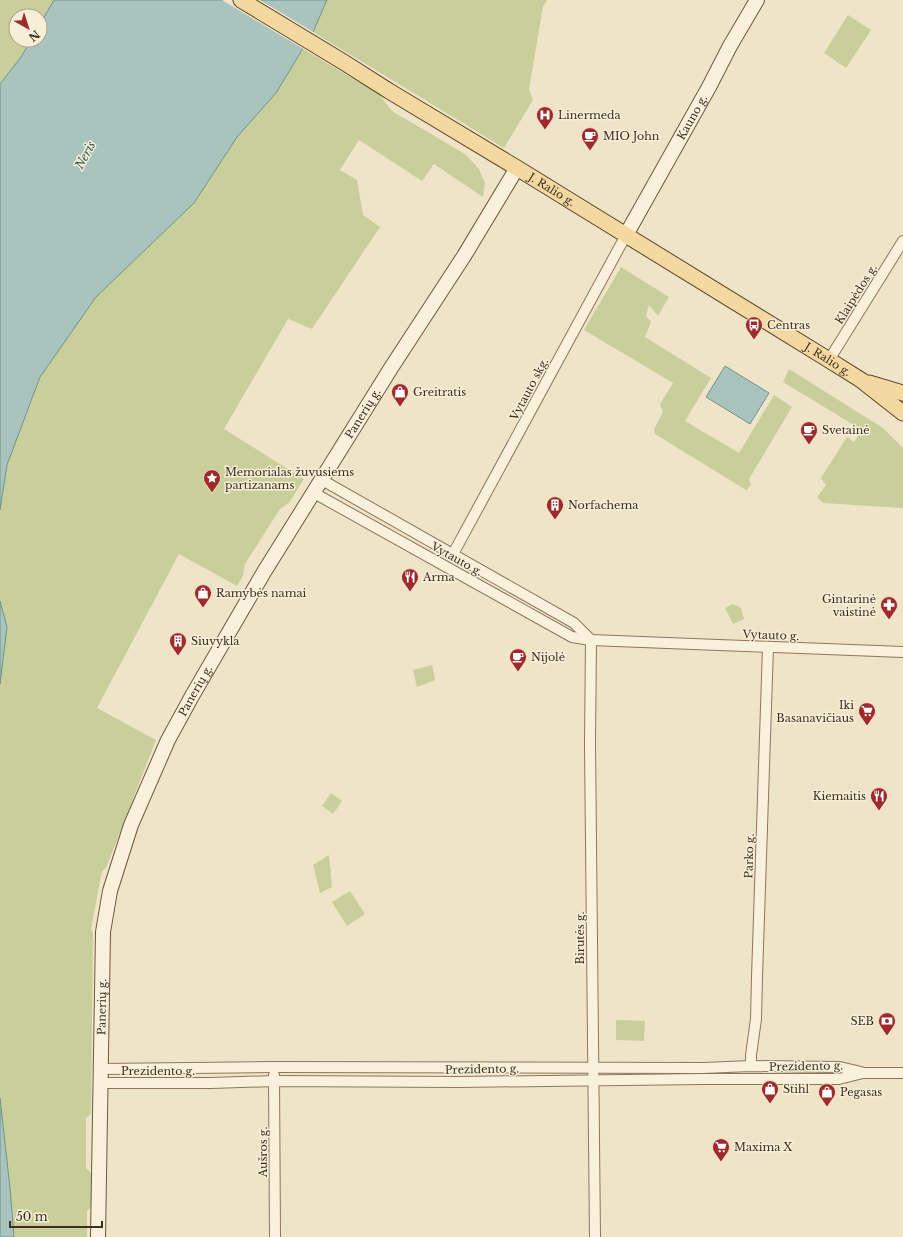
<svg xmlns="http://www.w3.org/2000/svg" width="903" height="1237" viewBox="0 0 903 1237" font-family="'Libre Baskerville',serif">
  <style>
    .green { fill: #c9cf9b }
    .water { fill: #a9c4bc; stroke: #6f938a }
    .pier { fill: #f0e4c8 }
    .lines { fill: none; stroke-linecap: round; stroke-linejoin: round }
    .street-casing { stroke: #8d765c; stroke-width: 12 }
    .secondary-casing { stroke: #6f573f; stroke-width: 16 }
    .primary-casing { stroke: #5b4430; stroke-width: 17 }
    .street { stroke: #faf1dc; stroke-width: 10 }
    .secondary { stroke: #faf1dc; stroke-width: 14 }
    .primary { stroke: #f3d9a0; stroke-width: 15 }
    .labels { text-anchor: middle; dominant-baseline: central; stroke-width: 3; stroke-linejoin: round; paint-order: stroke }
    .poi-label { font-size: 11px; fill: #3d2e20; stroke: #f7eed8; text-anchor: start }
    .street-label { font-size: 11px; fill: #3d2e20; stroke: #f7eed8 }
    .water-label { font-size: 12px; font-style: italic; fill: #2f5d5a; stroke: #f7eed8 }
  </style>
  <rect width="100%" height="100%" fill="#f0e4c8"/>
  <g class="green">
    <polygon points="0,0 54,0 40,24 40,16 16,16 16,40 31,40 21,57 0,84"/>
    <polygon points="327,0 547,0 543,7 529,89 533,100 504,148 313,32"/>
    <polygon points="848,15 871,30 846,68 824,53"/>
    <polygon points="303,49 378,93 392,111 465,154 479,169 485,183 483,197 434,164 422,181 359,140 340,170 357,180 363,215 380,227 312,329 288,319 224,429 304,479 289,503 280,509 245,564 243,576 237,586 179,554 97,708 156,740 106,868 102,871 91,929 93,933 91,1114 86,1118 86,1168 91,1173 91,1207 87,1211 87,1237 14,1237 10,1188 0,1098 0,684 7,627 0,601 0,510 7,465 40,377 96,297 194,203 237,137 276,93"/>
    <polygon points="621,267 669,297 658,316 649,305 646,316 651,322 645,337 711,378 685,421 739,453 774,395 792,407 749,479 751,485 746,490 655,434 654,429 663,412 660,404 673,383 584,330"/>
    <polygon points="789,369 883,428 903,448 903,508 823,503 817,497 826,485 821,478 847,437 854,442 862,430 783,382"/>
    <polygon points="733,604 741,608 744,619 733,624 725,608"/>
    <polygon points="432,665 435,680 417,687 413,670"/>
    <polygon points="331,793 342,801 333,814 322,806"/>
    <polygon points="329,855 332,887 320,893 313,865"/>
    <polygon points="350,891 365,914 347,926 332,902"/>
    <polygon points="616,1020 645,1021 644,1041 616,1040"/>
  </g>
  <g class="water">
    <polygon points="54,0 327,0 313,32 276,93 237,137 194,203 96,297 40,377 7,465 0,510 0,84 21,57 31,40 40,40 40,24"/>
    <polygon points="725,366 769,393 750,424 706,397"/>
    <polygon points="0,601 7,627 0,684"/>
    <polygon points="0,1098 10,1188 14,1237 0,1237"/>
  </g>
  <polygon class="pier" points="222,0 260,0 315,33 305,50"/>
  <g class="lines">
    <g class="street-casing">
      <g id="street">
        <polyline points="829,360 903,241"/>
        <polyline points="322,480 574,623 591,640"/>
        <polyline points="314,493 572,637 591,640 616,641 903,652"/>
        <polyline points="453,554 626,235"/>
        <polyline points="591,640 590,744 595,1237"/>
        <polyline points="751,1066 751,1055 756,1019 757,977 768,647"/>
        <polyline points="101,1069 274,1067 703,1068 751,1066 840,1067 861,1072"/>
        <polyline points="274,1075 275,1237"/>
        <polyline points="101,1083 211,1083 275,1081 458,1082 703,1079 839,1079 863,1073 903,1073"/>
      </g>
    </g>
    <g class="secondary-casing">
      <g id="secondary">
        <path id="s1" d="M626 235 709 87 730 46 757 0"/>
        <path id="s2" d="M98 1237 103 932 110 891 131 825 168 740 192 696 264 572 391 368 464 256 517 168"/>
      </g>
    </g>
    <g class="primary-casing">
      <g id="primary">
        <path id="s3" d="M241 0 345 63 389 91 517 168 829 360 861 380 903 413"/>
        <polyline points="869,383 903,393"/>
      </g>
    </g>
    <use href="#street" class="street"/>
    <use href="#secondary" class="secondary"/>
    <use href="#primary" class="primary"/>
  </g>
  <defs>
    <g id="hospital-pin" transform="scale(0.9)"><path d="M0 17L-7.5 6A9.5 9.5 0 1 1 7.5 6Z" fill="#9e2a2b" stroke="#f7eed8"/><path d="M-5-5h3v3.5h4V-5h3V5h-3V1.5h-4V5h-3Z" fill="#fff"/></g>
    <g id="cafe-pin" transform="scale(0.9)"><path d="M0 17L-7.5 6A9.5 9.5 0 1 1 7.5 6Z" fill="#9e2a2b" stroke="#f7eed8"/><path d="M-5.5-4.5H6V0H3Q3 3.5 0 3.5H-2.5Q-5.5 3.5-5.5 0ZM3-3.2v2h1.7v-2ZM-6 4.5H4V6H-6Z" fill="#fff"/></g>
    <g id="bus-pin" transform="scale(0.9)"><path d="M0 17L-7.5 6A9.5 9.5 0 1 1 7.5 6Z" fill="#9e2a2b" stroke="#f7eed8"/><path d="M-5-6H5V4H4V6H2V4H-2V6H-4V4H-5ZM-3.5-4V0h7V-4ZM-3.5 1.2v1.5H-2V1.2ZM2 1.2v1.5H3.5V1.2Z" fill="#fff"/></g>
    <g id="shop-pin" transform="scale(0.9)"><path d="M0 17L-7.5 6A9.5 9.5 0 1 1 7.5 6Z" fill="#9e2a2b" stroke="#f7eed8"/><path d="M-5-2.5h2.3a2.7 3.5 0 0 1 5.4 0H5L5.5 6h-11ZM-1.5-2.5h3a1.5 2.3 0 0 0-3 0Z" fill="#fff"/></g>
    <g id="sight-pin" transform="scale(0.9)"><path d="M0 17L-7.5 6A9.5 9.5 0 1 1 7.5 6Z" fill="#9e2a2b" stroke="#f7eed8"/><path d="M0-6L1.8-2.2L6-1.7L2.9 1.2L3.7 5.4L0 3.3L-3.7 5.4L-2.9 1.2L-6-1.7L-1.8-2.2Z" fill="#fff"/></g>
    <g id="building-pin" transform="scale(0.9)"><path d="M0 17L-7.5 6A9.5 9.5 0 1 1 7.5 6Z" fill="#9e2a2b" stroke="#f7eed8"/><path d="M-4-6H4V6H1V3H-1V6H-4ZM-2.5-4.3h1.7v1.8h-1.7ZM.8-4.3h1.7v1.8H.8ZM-2.5-1h1.7V.8h-1.7ZM.8-1h1.7V.8H.8Z" fill="#fff"/></g>
    <g id="restaurant-pin" transform="scale(0.9)"><path d="M0 17L-7.5 6A9.5 9.5 0 1 1 7.5 6Z" fill="#9e2a2b" stroke="#f7eed8"/><path d="M-5-6h1v4h1v-4h1v4h1v-4h1v5L-1.5 .5V6h-2V.5L-5-1ZM5-6V6H3V1.5H1.5Q1.5-4 5-6Z" fill="#fff"/></g>
    <g id="pharmacy-pin" transform="scale(0.9)"><path d="M0 17L-7.5 6A9.5 9.5 0 1 1 7.5 6Z" fill="#9e2a2b" stroke="#f7eed8"/><path d="M-2-6h4v4h4v4h-4v4h-4v-4h-4v-4h4Z" fill="#fff"/></g>
    <g id="supermarket-pin" transform="scale(0.9)"><path d="M0 17L-7.5 6A9.5 9.5 0 1 1 7.5 6Z" fill="#9e2a2b" stroke="#f7eed8"/><path d="M-6-5.5h2.5l.6 2H6L4.5 2H-2.5L-4.4-4H-6ZM-1.5 3.2a1.3 1.3 0 1 0 .1 0ZM3 3.2a1.3 1.3 0 1 0 .1 0Z" fill="#fff"/></g>
    <g id="bank-pin" transform="scale(0.9)"><path d="M0 17L-7.5 6A9.5 9.5 0 1 1 7.5 6Z" fill="#9e2a2b" stroke="#f7eed8"/><path d="M-6-4H6V4H-6ZM0-2.3a2.3 2.3 0 1 0 0 4.6a2.3 2.3 0 1 0 0-4.6Z" fill="#fff"/></g>
  </defs>
  <g fill-rule="evenodd">
    <use href="#hospital-pin" x="545" y="115"/>
    <use href="#cafe-pin" x="590" y="136"/>
    <use href="#bus-pin" x="754" y="325"/>
    <use href="#shop-pin" x="400" y="392"/>
    <use href="#cafe-pin" x="809" y="430"/>
    <use href="#sight-pin" x="212" y="478"/>
    <use href="#building-pin" x="555" y="505"/>
    <use href="#restaurant-pin" x="410" y="577"/>
    <use href="#shop-pin" x="203" y="593"/>
    <use href="#pharmacy-pin" x="889" y="605"/>
    <use href="#building-pin" x="178" y="641"/>
    <use href="#cafe-pin" x="518" y="657"/>
    <use href="#supermarket-pin" x="867" y="711"/>
    <use href="#restaurant-pin" x="879" y="796"/>
    <use href="#bank-pin" x="887" y="1021"/>
    <use href="#shop-pin" x="770" y="1089"/>
    <use href="#shop-pin" x="827" y="1092"/>
    <use href="#supermarket-pin" x="721" y="1147"/>
  </g>
  <g class="labels">
    <g class="poi-label">
      <text x="558" y="115">Linermeda</text>
      <text x="603" y="136">MIO John</text>
      <text x="767" y="325">Centras</text>
      <text x="413" y="392">Greitratis</text>
      <text x="822" y="430">Svetainė</text>
      <text x="225" y="472">Memorialas žuvusiems<tspan x="225" dy="13">partizanams</tspan></text>
      <text x="568" y="505">Norfachema</text>
      <text x="423" y="577">Arma</text>
      <text x="216" y="593">Ramybės namai</text>
      <text x="876" y="599" text-anchor="end">Gintarinė<tspan x="876" dy="13">vaistinė</tspan></text>
      <text x="191" y="641">Siuvykla</text>
      <text x="531" y="657">Nijolė</text>
      <text x="854" y="705" text-anchor="end">Iki<tspan x="854" dy="13">Basanavičiaus</tspan></text>
      <text x="866" y="796" text-anchor="end">Kiemaitis</text>
      <text x="874" y="1021" text-anchor="end">SEB</text>
      <text x="783" y="1089">Stihl</text>
      <text x="840" y="1092">Pegasas</text>
      <text x="734" y="1147">Maxima X</text>
    </g>
    <g class="street-label">
      <text stroke="none"><textPath href="#s1" startOffset="135">Kauno g.</textPath></text>
      <text stroke="none"><textPath href="#s3" startOffset="364">J. Ralio g.</textPath></text>
      <text transform="translate(856 294) rotate(-58)">Klaipėdos g.</text>
      <text stroke="none"><textPath href="#s3" startOffset="688">J. Ralio g.</textPath></text>
      <text transform="translate(529 389) rotate(-62)">Vytauto skg.</text>
      <text stroke="none"><textPath href="#s2" startOffset="889">Panerių g.</textPath></text>
      <text transform="translate(457 559) rotate(29)">Vytauto g.</text>
      <text transform="translate(771 635) rotate(2)">Vytauto g.</text>
      <text stroke="none"><textPath href="#s2" startOffset="565">Panerių g.</textPath></text>
      <text transform="translate(749 856) rotate(-88)">Parko g.</text>
      <text transform="translate(580 938) rotate(-90)">Birutės g.</text>
      <text stroke="none"><textPath href="#s2" startOffset="230">Panerių g.</textPath></text>
      <text transform="translate(806 1066) rotate(-1)">Prezidento g.</text>
      <text transform="translate(482 1069) rotate(-1)">Prezidento g.</text>
      <text x="158" y="1071">Prezidento g.</text>
      <text transform="translate(263 1152) rotate(-90)">Aušros g.</text>
    </g>
    <g class="water-label">
      <text transform="translate(85 155) rotate(-62)">Neris</text>
    </g>
  </g>
  <g transform="translate(28 28) rotate(141)"><circle r="19" fill="#f7eed8" stroke="#ada18e"/>
  <path d="M0-3L7 15L0 10L-7 15Z" fill="#9e2a2b"/>
  <text y="-6" font-size="11" font-weight="bold" text-anchor="middle" fill="#3d2e20">N</text>
  </g>
  <path d="M10 1221v6h92v-6" fill="none" stroke="#3d2e20" stroke-width="2"/>
  <text x="16" y="1221" font-size="12" fill="#3d2e20" stroke="#f7eed8" stroke-width="3" paint-order="stroke">50 m</text>
</svg>
